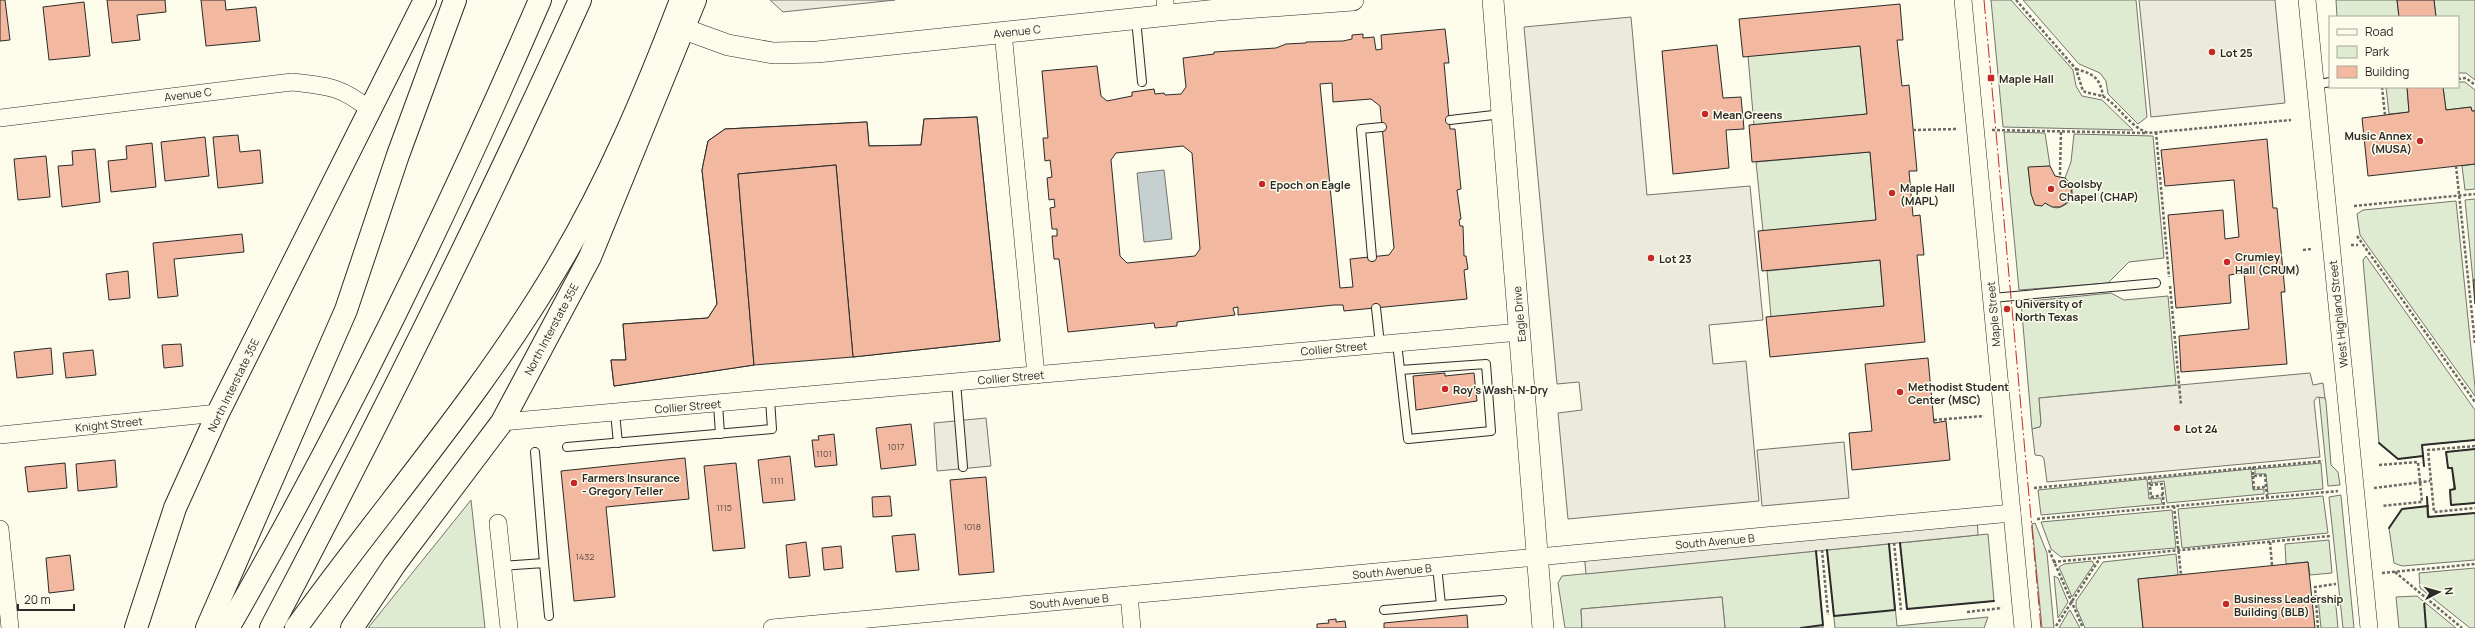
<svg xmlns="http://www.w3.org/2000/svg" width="2475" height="628" viewBox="0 0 2475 628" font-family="Manrope,sans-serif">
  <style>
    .green { fill: #deebd1; stroke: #74746e }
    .parking { fill: #eceadb; stroke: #74746e }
    .water { fill: #c7d0d0; stroke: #74746e }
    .building { fill: #f2b8a0; stroke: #2b2b2b; fill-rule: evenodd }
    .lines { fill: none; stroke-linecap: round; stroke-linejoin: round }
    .service-casing { stroke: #2b2b2b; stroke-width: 10 }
    .minor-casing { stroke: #2b2b2b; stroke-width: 18 }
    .tertiary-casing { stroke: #2b2b2b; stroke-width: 22 }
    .secondary-casing { stroke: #2b2b2b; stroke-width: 24 }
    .motorway-casing { stroke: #2b2b2b; stroke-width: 24 }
    .path { stroke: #6a6964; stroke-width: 2.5; stroke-dasharray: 3 2; stroke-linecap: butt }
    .service { stroke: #fdfbea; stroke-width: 8 }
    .minor { stroke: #fdfbea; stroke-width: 17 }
    .tertiary { stroke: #fdfbea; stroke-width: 21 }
    .secondary { stroke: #fdfbea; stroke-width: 22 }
    .motorway { stroke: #fdfbea; stroke-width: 22 }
    .wall { stroke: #2b2b2b; stroke-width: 2 }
    .power { stroke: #c62828; stroke-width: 1; stroke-dasharray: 14 3 2 3; stroke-linecap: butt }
    .poi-dot { fill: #c62828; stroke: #fdfbea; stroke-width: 1.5 }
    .labels { text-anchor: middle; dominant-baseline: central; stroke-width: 3; stroke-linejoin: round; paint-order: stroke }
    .number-label { font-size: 9px; fill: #5d4e48 }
    .street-label { font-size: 11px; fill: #2b2b2b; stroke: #fdfbea }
    .poi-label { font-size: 11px; font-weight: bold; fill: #2b2b2b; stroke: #fdfbea; text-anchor: start }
  </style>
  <rect width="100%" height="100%" fill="#fdfbea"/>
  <g class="green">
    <polygon points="1991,0 2011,0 2073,70 2076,86 2082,96 2102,100 2133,130 2003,127"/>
    <polygon points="2023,0 2136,0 2147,117 2138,124 2108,94 2106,81 2100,73 2079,64"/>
    <polygon points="2336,0 2397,0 2399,17 2337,17"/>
    <polygon points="2434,0 2475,0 2475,80 2466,73 2458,73 2458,17 2436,17"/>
    <polygon points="1860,46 1867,114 1754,125 1748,56"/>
    <polygon points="2458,82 2465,82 2475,90 2475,111 2472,111 2471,107 2446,110 2443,87 2458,87"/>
    <polygon points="2386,87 2407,87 2409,112 2389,114"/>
    <path d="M2004 132 2045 133 2050 166 2028 168 2034 203 2042 206 2045 203 2056 208C2073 206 2078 188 2065 178L2071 162 2074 134 2153 136 2164 258 2129 262 2108 283 2019 290Z"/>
    <polygon points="1870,152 1876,220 1763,231 1756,162"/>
    <polygon points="2475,164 2475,189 2465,190 2462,166"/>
    <polygon points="2475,199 2475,280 2473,280 2465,200"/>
    <polygon points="2456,201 2475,387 2475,396 2360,235 2357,214 2363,210"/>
    <polygon points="2366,256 2475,410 2475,440 2422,445 2423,456 2398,459 2379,443 2363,260"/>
    <polygon points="1880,260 1884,306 1771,317 1767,271"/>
    <polygon points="2111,293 2124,300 2168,296 2176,385 2039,398 2041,423 2040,427 2032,429 2021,302"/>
    <polygon points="2319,396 2325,398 2326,402 2331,465 2338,472 2340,485 2328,486"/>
    <polygon points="2475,449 2475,503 2451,505 2450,490 2454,489 2452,468 2448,468 2446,452"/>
    <polygon points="2321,463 2323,489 2268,494 2266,474 2255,474 2255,469"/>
    <polygon points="2251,469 2253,490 2264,489 2264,494 2167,503 2164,481 2152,483 2151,479"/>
    <polygon points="2147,479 2149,499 2161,498 2162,504 2041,515 2038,490"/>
    <polygon points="2341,495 2341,496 2354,628 2343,628 2329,497"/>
    <polygon points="2323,496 2328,533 2182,548 2178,509"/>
    <polygon points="471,500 485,628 368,628"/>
    <polygon points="2428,506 2429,517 2475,513 2475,560 2402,566 2394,563 2389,528 2402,509"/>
    <polygon points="2172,510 2176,548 2061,557 2051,549 2041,522"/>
    <polygon points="2035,523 2047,553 2054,628 2042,628 2032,524"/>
    <polygon points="1988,534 1994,601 1907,609 1900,543"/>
    <polygon points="2329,540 2332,573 2310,575 2308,562 2286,564 2285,544"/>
    <polygon points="1889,544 1897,626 1988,617 1984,628 1835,628 1827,550"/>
    <polygon points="1816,551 1823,628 1725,628 1722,597 1581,609 1582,628 1565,628 1558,583 1562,576"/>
    <polygon points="2176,554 2178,575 2138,579 2143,628 2085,628 2076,607 2076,601 2103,562"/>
    <polygon points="2092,561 2094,564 2072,597 2059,567 2064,564"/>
    <polygon points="2475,568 2475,628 2470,628 2420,588 2419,573"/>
    <polygon points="2054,576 2058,578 2068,602 2058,618"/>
    <polygon points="2335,596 2338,628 2321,628 2318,598"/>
    <polygon points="2417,596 2456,628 2399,628 2396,597"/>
    <polygon points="2070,610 2080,628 2059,628 2069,611"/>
  </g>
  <g class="parking">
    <polygon points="770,0 895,0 783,12"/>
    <polygon points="2139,0 2275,0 2285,103 2151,117"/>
    <polygon points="1631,17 1647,195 1750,186 1763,320 1709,325 1713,364 1746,361 1759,501 1568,519 1558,413 1582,410 1579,382 1557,384 1524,27"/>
    <polygon points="2310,373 2313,385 2323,383 2325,398 2317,397 2314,401 2320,457 2047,482 2044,459 2042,456 2035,455 2032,429 2040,427 2041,423 2039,398"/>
    <polygon points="986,418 991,466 937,471 934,423"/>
    <polygon points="1844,442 1849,498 1762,506 1757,450"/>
    <polygon points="1977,516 1978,535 1586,574 1584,553"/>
    <polygon points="1722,597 1725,628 1582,628 1581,609"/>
  </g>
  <polygon class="water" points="1164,170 1172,239 1144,242 1137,173"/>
  <g class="building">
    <polygon points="0,0 5,0 10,40 0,41"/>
    <polygon points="107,0 165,0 166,12 137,15 140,40 112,43"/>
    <polygon points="201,0 225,0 226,10 256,7 260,41 206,46"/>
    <polygon points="2397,0 2434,0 2436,17 2399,17"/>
    <polygon points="84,2 90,56 49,60 43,7"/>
    <polygon points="1900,4 1903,40 1897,40 1902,86 1909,85 1917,171 1909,171 1913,216 1920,215 1924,255 1917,255 1925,342 1770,357 1766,317 1884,306 1880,260 1762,271 1758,231 1876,220 1870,152 1752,162 1749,125 1867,114 1860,46 1743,57 1739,19"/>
    <path d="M1445 29 1449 63H1444L1450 129H1455L1461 189 1457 190 1461 219 1459 220 1460 226H1463L1464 256H1466L1468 269 1464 270 1467 299 1354 310 1344 311 1343 305H1334L1238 315V307L1233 308 1235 315 1177 322V326L1155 328 1154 323 1068 332 1059 259H1054L1052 236H1057V229H1052L1050 208 1055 207 1054 199 1049 200 1047 178 1052 177 1050 160 1045 161 1043 138H1048L1042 71 1097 66 1101 96 1107 101 1132 96V92L1154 89 1155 94 1164 93 1165 95 1181 94 1186 87 1183 58 1214 54V52L1276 48 1286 44 1306 43V42L1343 41 1352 39V35L1363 34V38L1374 37 1376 50 1382 49 1381 35ZM1332 83 1333 102 1371 99 1380 106 1394 248 1389 255 1350 259 1353 287 1340 288 1320 84ZM1183 146 1192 153 1200 249 1195 256 1127 263 1120 256 1111 160 1116 153Z"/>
    <polygon points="1717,45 1723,98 1741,97 1744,129 1726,130 1729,168 1673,174 1662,51"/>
    <polygon points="2407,87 2443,87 2446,110 2471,107 2472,111 2475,111 2475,164 2368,176 2362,118 2409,112"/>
    <path d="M977 117 1000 341 853 357 836 165 738 174 754 365 614 386 611 360H626L623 324 708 318 717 304 702 170 708 141 725 129 867 122 869 146 921 145 924 119ZM923 198 934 206 941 288 934 298 857 308 845 208Z"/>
    <polygon points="977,117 1000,341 853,357 836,165 738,174 754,365 614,386 611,360 626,360 623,324 708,318 717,304 702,170 708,141 725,129 867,122 869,146 921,145 924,119"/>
    <polygon points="238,135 240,152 260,150 263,183 218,188 213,137"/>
    <polygon points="205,137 209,176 165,181 161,142"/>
    <polygon points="2267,139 2273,208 2277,208 2285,292 2281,292 2287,364 2181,372 2179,336 2249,329 2244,273 2229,275 2231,303 2176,308 2168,215 2223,210 2225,239 2239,237 2234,180 2165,186 2161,150"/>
    <polygon points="152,143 156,187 111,192 108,161 127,159 126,146"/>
    <polygon points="95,149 100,202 62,207 58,166 73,165 72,151"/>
    <polygon points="46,156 50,197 18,200 14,159"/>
    <polygon points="836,165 853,357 754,365 738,174"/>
    <polygon points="2050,166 2055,176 2065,178 2072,186 2070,201 2060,207 2052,207 2045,203 2042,206 2035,205 2031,194 2028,167"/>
    <polygon points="242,234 244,252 174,259 178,296 158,298 153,243"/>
    <polygon points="128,271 130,298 109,300 106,274"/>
    <polygon points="2473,280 2475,280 2475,304"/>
    <polygon points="181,344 183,366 164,368 162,345"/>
    <polygon points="51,348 53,374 17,378 14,352"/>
    <polygon points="93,350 96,375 66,378 63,353"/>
    <polygon points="1928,358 1934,423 1946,421 1950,460 1852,470 1849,433 1872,431 1865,364"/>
    <polygon points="1445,373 1445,376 1474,373 1477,401 1416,410 1413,376"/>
    <polygon points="911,424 916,465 881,469 876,428"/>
    <polygon points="834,434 837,465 815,467 812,440 819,440 818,436"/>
    <polygon points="790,456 795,500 763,503 758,460"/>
    <polygon points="685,458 689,499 606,507 615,597 574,601 561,471"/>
    <polygon points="115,460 117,487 78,491 76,464"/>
    <polygon points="65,463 67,488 28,492 25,467"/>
    <polygon points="736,463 745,548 713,551 704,466"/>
    <polygon points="986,477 994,572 959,575 950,480"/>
    <polygon points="890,496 892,516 873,517 872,497"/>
    <polygon points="915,534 919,570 896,572 892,536"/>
    <polygon points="806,542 810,576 789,578 786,545"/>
    <polygon points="841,546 843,568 824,570 822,548"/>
    <polygon points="70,555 74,590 49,593 46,558"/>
    <polygon points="2308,562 2315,628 2143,628 2138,579"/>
    <polygon points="1467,615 1468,628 1384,628 1384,623"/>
    <polygon points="1336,619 1336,622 1345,621 1346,628 1317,628 1317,624 1329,623 1328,620"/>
  </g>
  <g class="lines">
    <g class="service-casing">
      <g id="service">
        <polyline points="1136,19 1142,82"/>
        <polyline points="2315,85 2330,82"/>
        <polyline points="1450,120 1502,114"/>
        <polyline points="1372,257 1361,129 1382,127"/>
        <polyline points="1992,298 2156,283"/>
        <polyline points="1376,308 1380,344"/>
        <polyline points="1397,343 1408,439 1491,431 1486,364 1400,370"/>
        <polyline points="956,382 963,467"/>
        <polyline points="718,404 720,434"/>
        <polyline points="615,413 618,443"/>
        <polyline points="567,447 772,429 770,399"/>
        <polyline points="535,452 544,563"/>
        <polyline points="502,566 544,563 549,616"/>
        <polyline points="1437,566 1441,605 1502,600"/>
        <polyline points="1384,610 1441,605"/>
      </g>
    </g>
    <g class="minor-casing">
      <g id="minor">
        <polyline points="1165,0 1166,15"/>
        <polyline points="1963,0 2023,628"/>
        <polyline points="2307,0 2369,628"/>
        <polyline points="1003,32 1036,375"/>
        <path d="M0 118 292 82C327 86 341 86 370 110"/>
        <polyline points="502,422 1520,332"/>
        <polyline points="0,435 218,413"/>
        <polyline points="498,523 509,628"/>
        <polyline points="0,529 10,628"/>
        <polyline points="1129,595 1132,628"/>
        <polyline points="772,628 2012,513"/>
      </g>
    </g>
    <g class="tertiary-casing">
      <g id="tertiary">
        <polyline points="1493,0 1543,628"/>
        <polyline points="684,29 728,45 773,53 817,52 1217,10 1353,0"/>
      </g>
    </g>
    <g class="secondary-casing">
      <g id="secondary">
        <polyline points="136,628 175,508 218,413 425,0"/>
        <polyline points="352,628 395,564 502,422 590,257 695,0"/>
      </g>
    </g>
    <g class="motorway-casing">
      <g id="motorway">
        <polyline points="207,628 346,310 398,155 455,0"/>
        <path d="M228 628C345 425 447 215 540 0"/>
        <path d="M271 628C380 421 484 213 580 0"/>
        <path d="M296 628C383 507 482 395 558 266 608 182 646 92 681 0"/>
      </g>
    </g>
    <g class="path">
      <path d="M2016 0 2076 69 2083 91C2089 94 2098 94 2104 97 2120 107 2129 126 2148 133L2291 120"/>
      <path d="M2076 69C2094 74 2100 78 2103 96"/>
      <polyline points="2458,79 2466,78 2475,85"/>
      <polyline points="2382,87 2385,115"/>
      <polyline points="1913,130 1957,129"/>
      <polyline points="1992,130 2145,133"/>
      <polyline points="2156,132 2169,277"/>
      <polyline points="2456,166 2475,343"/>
      <polyline points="2060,175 2061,131"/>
      <polyline points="2354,206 2475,194"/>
      <polyline points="2357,236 2475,402"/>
      <polyline points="2351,245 2358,245"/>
      <polyline points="2303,250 2311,249"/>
      <polyline points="2170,286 2181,405"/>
      <polyline points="1934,420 1984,416"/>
      <polyline points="2475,446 2428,450 2434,512 2475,508"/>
      <polyline points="2379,465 2418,462 2422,502 2382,506"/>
      <polyline points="2253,467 2253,476 2265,475 2267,497"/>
      <polyline points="2253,476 2254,488 2266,487"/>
      <polyline points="2149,477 2151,497 2163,495"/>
      <polyline points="2150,485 2162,484 2164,507"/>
      <polyline points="2034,488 2323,461"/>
      <polyline points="2374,488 2430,481"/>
      <polyline points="2174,506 2181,575"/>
      <polyline points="2037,519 2338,491"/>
      <polyline points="2270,542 2272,565"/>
      <polyline points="1894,543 1901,610"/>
      <polyline points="1822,550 1828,615"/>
      <polyline points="2049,550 2083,628"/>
      <polyline points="2053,562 2331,536"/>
      <polyline points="2395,572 2462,628"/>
      <polyline points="2382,573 2475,564"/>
      <polyline points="1967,612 2002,608"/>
      <polyline points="2056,626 2100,558"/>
      <polyline points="2318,628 2315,587 2336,584"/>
    </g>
    <use href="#service" class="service"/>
    <use href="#minor" class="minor"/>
    <use href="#tertiary" class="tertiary"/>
    <use href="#secondary" class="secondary"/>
    <use href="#motorway" class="motorway"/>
    <g class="wall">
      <polyline points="2379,443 2398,459 2423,456"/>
      <polyline points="2475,449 2446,452 2448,468 2452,468 2455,489 2450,490 2451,505 2475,503"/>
      <polyline points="2424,466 2422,445 2475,440"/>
      <polyline points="2427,497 2428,517 2475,513"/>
      <polyline points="2389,528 2402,509 2428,506"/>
      <polyline points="1900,543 1907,609 1994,601"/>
      <polyline points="1827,550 1834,616 1895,610 1889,544"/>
      <polyline points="2424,601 2426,628"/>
      <polyline points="1801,628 1823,625 1816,551"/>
    </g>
    <polyline class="power" points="1984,0 2041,628"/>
  </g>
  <g class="poi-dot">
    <circle cx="2212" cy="52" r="4"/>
    <rect x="1987" y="74" width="8" height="8" rx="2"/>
    <circle cx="1705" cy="114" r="4"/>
    <circle cx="2420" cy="141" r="4"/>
    <circle cx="1262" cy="184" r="4"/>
    <circle cx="2051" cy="189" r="4"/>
    <circle cx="1892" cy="193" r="4"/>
    <circle cx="1651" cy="258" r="4"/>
    <circle cx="2227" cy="262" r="4"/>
    <circle cx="2007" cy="309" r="4"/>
    <circle cx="1445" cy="389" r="4"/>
    <circle cx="1900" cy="392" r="4"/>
    <circle cx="2177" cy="428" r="4"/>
    <circle cx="574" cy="483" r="4"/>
    <circle cx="2226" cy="604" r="4"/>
  </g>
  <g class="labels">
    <g class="number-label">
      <text x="896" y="446">1017</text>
      <text x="824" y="453">1101</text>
      <text x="777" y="480">1111</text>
      <text x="724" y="507">1115</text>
      <text x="972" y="526">1018</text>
      <text x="585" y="556">1432</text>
    </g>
    <g class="street-label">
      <text transform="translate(1017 31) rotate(-6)">Avenue C</text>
      <text transform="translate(188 94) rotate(-7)">Avenue C</text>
      <text transform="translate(1519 314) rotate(-95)">Eagle Drive</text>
      <text transform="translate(1993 314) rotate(-95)">Maple Street</text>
      <text transform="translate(2338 314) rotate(-96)">West Highland Street</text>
      <text transform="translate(551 329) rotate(-62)">North Interstate 35E</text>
      <text transform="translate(1334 348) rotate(-5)">Collier Street</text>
      <text transform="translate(1011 377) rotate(-5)">Collier Street</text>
      <text transform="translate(233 385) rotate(-64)">North Interstate 35E</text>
      <text transform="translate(688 406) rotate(-5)">Collier Street</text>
      <text transform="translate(109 424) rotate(-6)">Knight Street</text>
      <text transform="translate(1715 541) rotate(-5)">South Avenue B</text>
      <text transform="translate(1392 571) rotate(-5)">South Avenue B</text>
      <text transform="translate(1069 601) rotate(-5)">South Avenue B</text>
    </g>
    <g class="poi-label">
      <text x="2220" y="52">Lot 25</text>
      <text x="1999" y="78">Maple Hall</text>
      <text x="1713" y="114">Mean Greens</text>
      <text x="2412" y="135" text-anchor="end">Music Annex<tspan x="2412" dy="13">(MUSA)</tspan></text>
      <text x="2059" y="183">Goolsby<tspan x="2059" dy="13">Chapel (CHAP)</tspan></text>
      <text x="1270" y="184">Epoch on Eagle</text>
      <text x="1900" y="187">Maple Hall<tspan x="1900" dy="13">(MAPL)</tspan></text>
      <text x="2235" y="256">Crumley<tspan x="2235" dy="13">Hall (CRUM)</tspan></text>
      <text x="1659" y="258">Lot 23</text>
      <text x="2015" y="303">University of<tspan x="2015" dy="13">North Texas</tspan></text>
      <text x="1908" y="386">Methodist Student<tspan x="1908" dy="13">Center (MSC)</tspan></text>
      <text x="1453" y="389">Roy's Wash-N-Dry</text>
      <text x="2185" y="428">Lot 24</text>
      <text x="582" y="477">Farmers Insurance<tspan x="582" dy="13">- Gregory Teller</tspan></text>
      <text x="2234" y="598">Business Leadership<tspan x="2234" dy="13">Building (BLB)</tspan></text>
    </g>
  </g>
  <rect x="2329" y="16" width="130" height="72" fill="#fdfbea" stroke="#a9a89e"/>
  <rect x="2337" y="29" width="20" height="6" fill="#fdfbea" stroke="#a9a89e"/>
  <text x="2365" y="36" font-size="12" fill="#2b2b2b">Road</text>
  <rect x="2337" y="46" width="20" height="12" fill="#deebd1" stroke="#a9a89e"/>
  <text x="2365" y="56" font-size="12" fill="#2b2b2b">Park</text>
  <rect x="2337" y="66" width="20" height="12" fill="#f2b8a0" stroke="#a9a89e"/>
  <text x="2365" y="76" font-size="12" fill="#2b2b2b">Building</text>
  <g transform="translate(2439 592) rotate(84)" stroke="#fdfbea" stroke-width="3" paint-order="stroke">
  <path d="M0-3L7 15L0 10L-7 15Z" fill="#2b2b2b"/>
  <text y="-6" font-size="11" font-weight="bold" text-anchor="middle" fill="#2b2b2b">N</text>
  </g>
  <path d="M18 604v6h56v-6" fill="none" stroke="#2b2b2b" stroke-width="2"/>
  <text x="24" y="604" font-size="12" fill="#2b2b2b" stroke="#fdfbea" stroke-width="3" paint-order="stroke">20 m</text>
</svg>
